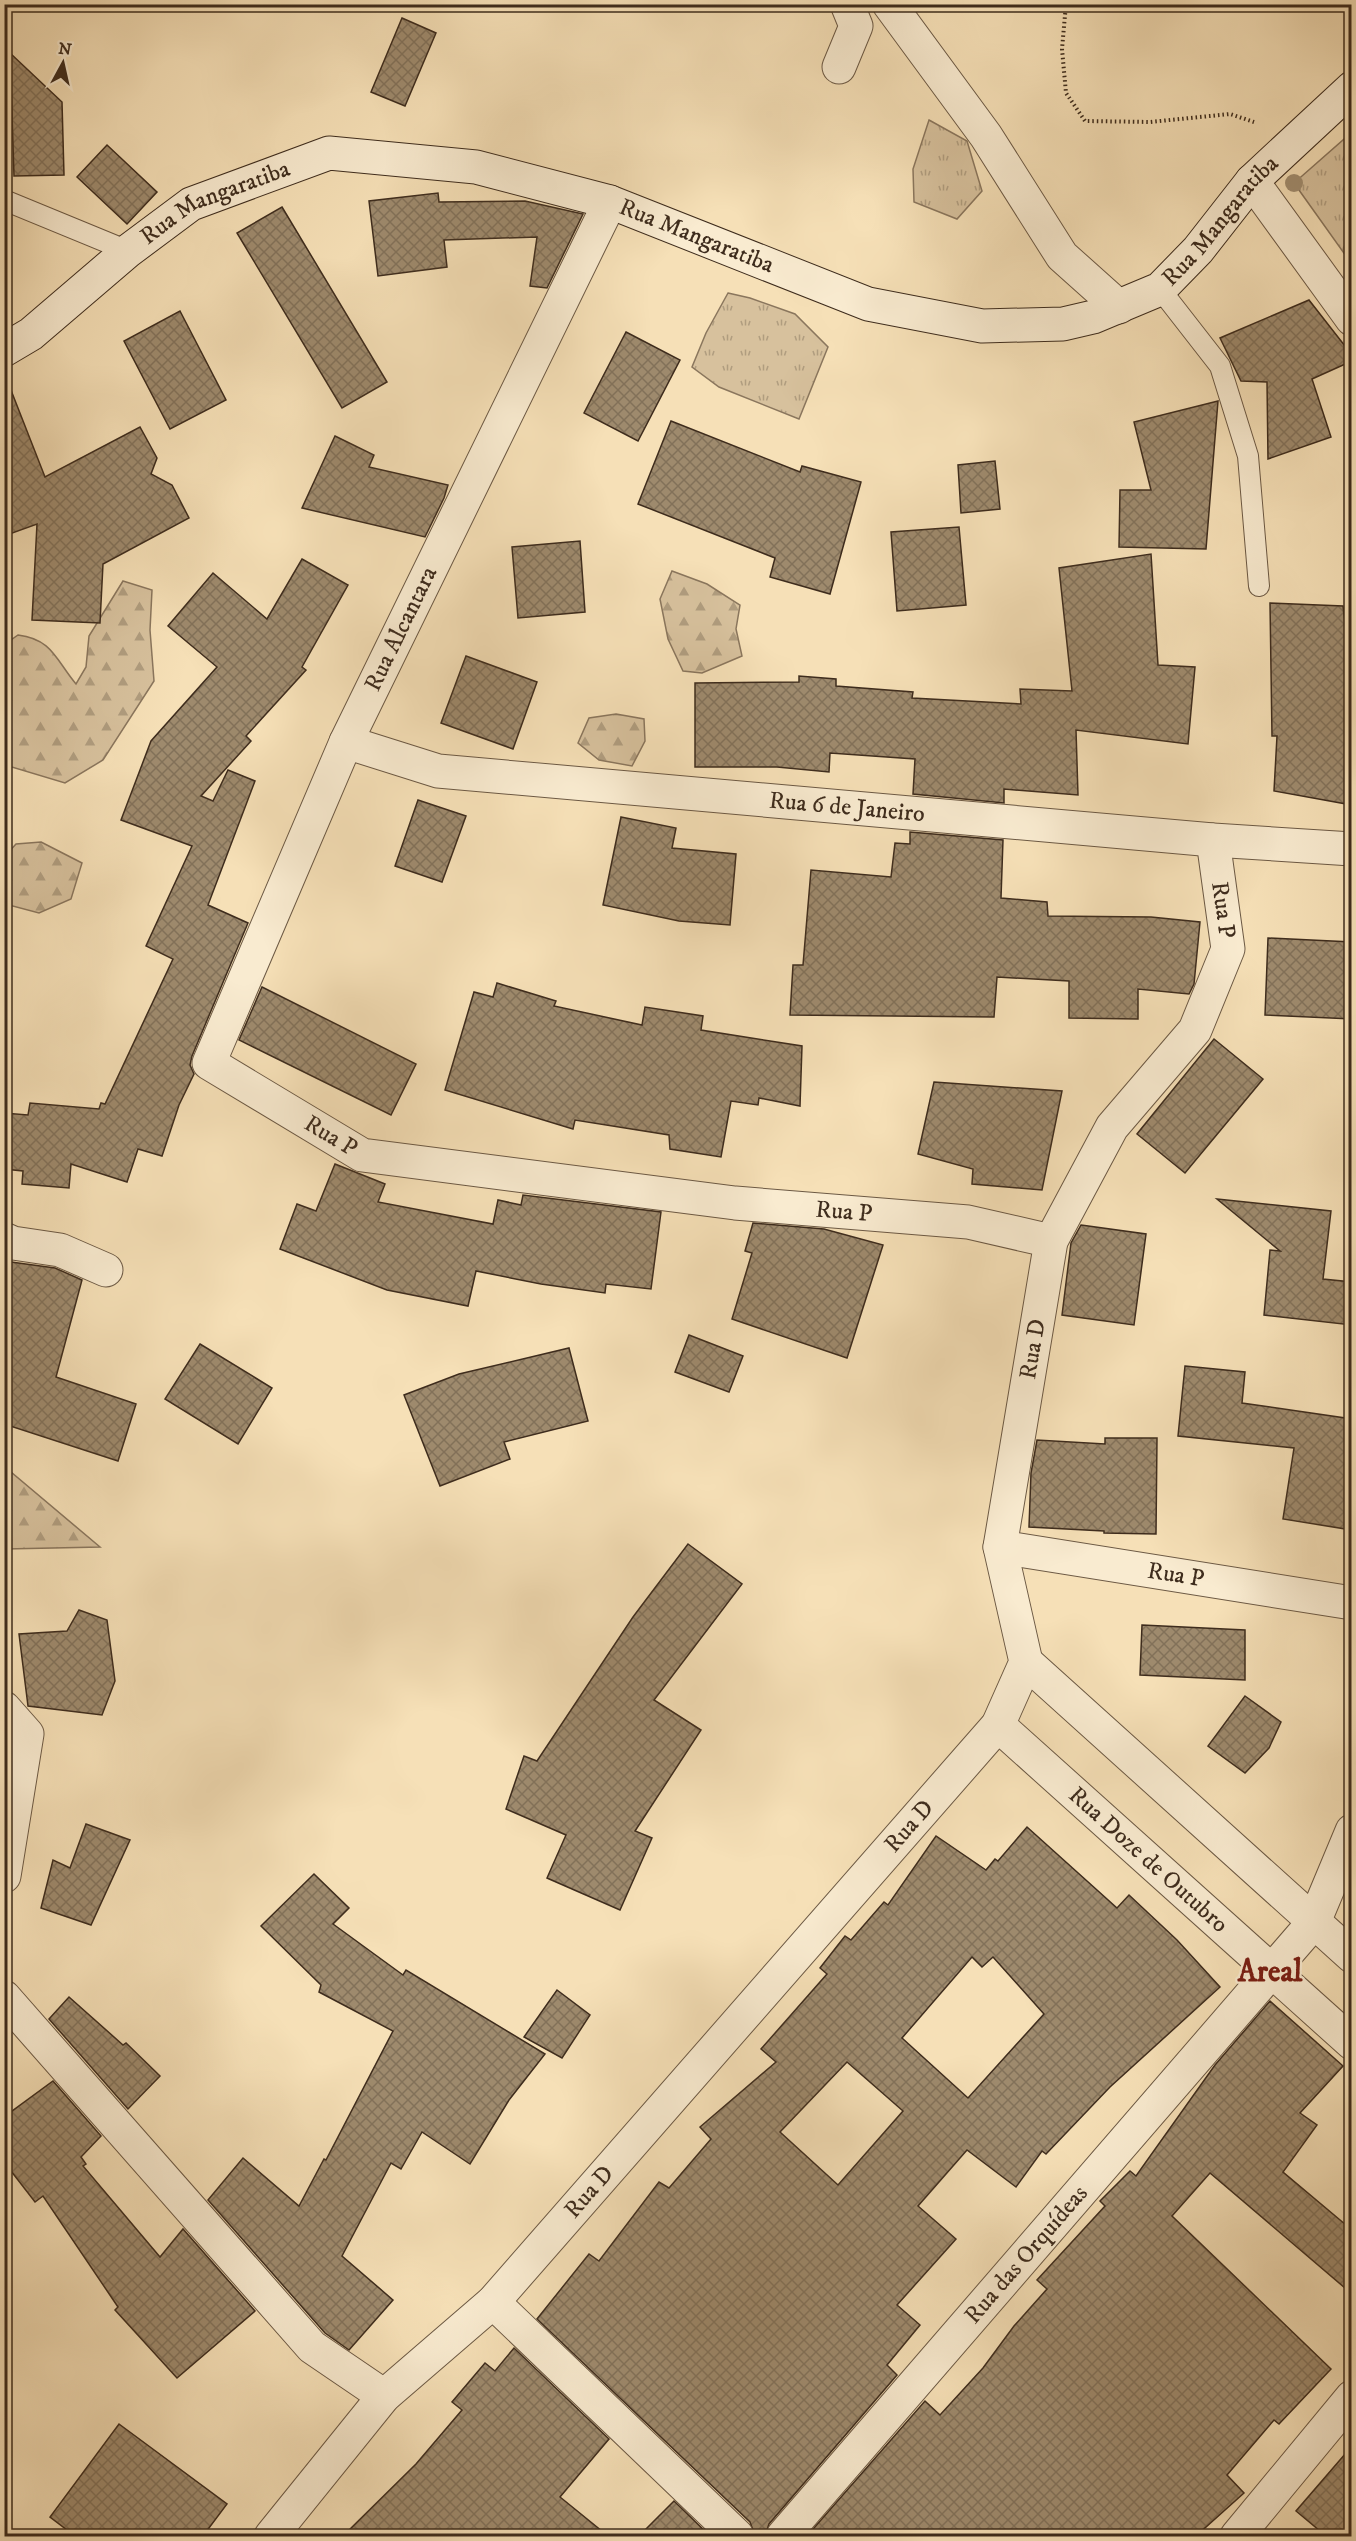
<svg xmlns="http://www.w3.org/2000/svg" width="1356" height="2541" viewBox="0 0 1356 2541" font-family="'IM FELL DW Pica',serif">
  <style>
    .grass { fill: url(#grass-tufts); stroke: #8a765d; stroke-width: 1.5 }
    .forest { fill: url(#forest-firs); stroke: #8a765d; stroke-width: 1.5 }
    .building { fill: url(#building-cross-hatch); stroke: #3e2c1d; stroke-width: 1.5; fill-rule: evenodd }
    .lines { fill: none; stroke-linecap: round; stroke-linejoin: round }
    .lane-casing { stroke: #6c5944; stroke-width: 22 }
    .street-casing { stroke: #6c5944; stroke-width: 35 }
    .secondary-casing { stroke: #3e2c1d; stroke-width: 35 }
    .path { stroke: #3e2c1d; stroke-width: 4; stroke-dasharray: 1.5 3; stroke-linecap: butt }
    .lane { stroke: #f9ebd0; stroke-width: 20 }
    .street { stroke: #f9ebd0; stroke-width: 33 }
    .secondary { stroke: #f9ebd0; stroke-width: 33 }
    .tree { fill: #a28e71 }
    .labels { text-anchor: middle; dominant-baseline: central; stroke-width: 4.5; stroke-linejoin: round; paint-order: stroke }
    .street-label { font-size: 24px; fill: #3e2c1d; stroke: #f9ebd0 }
    .district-label { font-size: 30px; font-weight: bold; fill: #7a1f14; stroke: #f9ebd0 }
  </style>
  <defs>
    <pattern id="grass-tufts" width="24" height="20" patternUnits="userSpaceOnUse" patternTransform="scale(1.5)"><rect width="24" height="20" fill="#d7c19d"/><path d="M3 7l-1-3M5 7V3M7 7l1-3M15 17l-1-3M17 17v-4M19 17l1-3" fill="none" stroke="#b09d7f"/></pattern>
    <pattern id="forest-firs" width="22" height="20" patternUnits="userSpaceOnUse" patternTransform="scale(1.5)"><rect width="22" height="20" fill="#d7c19d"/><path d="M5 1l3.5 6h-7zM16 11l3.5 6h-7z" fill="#b09d7f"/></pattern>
    <pattern id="building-cross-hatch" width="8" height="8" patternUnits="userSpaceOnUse" patternTransform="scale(1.5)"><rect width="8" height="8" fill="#9e8a6d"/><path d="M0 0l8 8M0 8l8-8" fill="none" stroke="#827159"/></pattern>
  </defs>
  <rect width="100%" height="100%" fill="#f6e0b7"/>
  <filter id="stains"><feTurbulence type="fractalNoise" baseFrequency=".00333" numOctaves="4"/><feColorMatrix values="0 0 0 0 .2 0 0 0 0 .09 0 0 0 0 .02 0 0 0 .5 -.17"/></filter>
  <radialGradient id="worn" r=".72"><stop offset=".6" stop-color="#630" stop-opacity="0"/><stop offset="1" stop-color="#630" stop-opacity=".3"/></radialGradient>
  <g class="grass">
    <polygon points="929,120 967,141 982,191 957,219 914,202 913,169"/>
    <polygon points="1351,133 1351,263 1294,183"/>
    <polygon points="728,293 750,298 795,314 828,347 799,419 719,387 692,367 706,333"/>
  </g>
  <g class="forest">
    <polygon points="672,571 707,584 740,605 736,629 742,656 702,673 683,671 668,639 660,599"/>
    <path d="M123 581 152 590 150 630 154 681 103 760 65 783 5 765 4 645 18 635C52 639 56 660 76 684L86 667 89 636Z"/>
    <polygon points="616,714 644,719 645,741 632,766 599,760 578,743 589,718"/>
    <polygon points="41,842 82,863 71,899 39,913 5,904 5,856 16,844"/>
    <polygon points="4,1467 5,1467 100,1547 5,1549"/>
  </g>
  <g class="building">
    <polygon points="402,18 436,33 405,106 371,92"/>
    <polygon points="10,53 62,102 64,175 14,176"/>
    <polygon points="107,145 157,192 127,224 77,177"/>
    <polygon points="438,193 439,202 525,201 583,214 547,288 530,286 537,237 444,240 447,267 378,276 369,201"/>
    <polygon points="282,207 387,382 342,408 237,233"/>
    <polygon points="1309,300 1352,355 1352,361 1312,379 1331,437 1268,459 1267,382 1241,381 1220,338"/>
    <polygon points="180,311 226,400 170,429 124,341"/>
    <polygon points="626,332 680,360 638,441 584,413"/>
    <polygon points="4,380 7,380 45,477 140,427 157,458 151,474 172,485 189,518 103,564 100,623 32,620 37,524 4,536"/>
    <polygon points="1218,401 1206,549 1119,547 1120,490 1151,490 1134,422"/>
    <polygon points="671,421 800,472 802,466 861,482 830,594 770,577 775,558 638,504"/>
    <polygon points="335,436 374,455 369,467 448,485 444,498 425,537 302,508"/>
    <polygon points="995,461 1000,509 961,513 958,465"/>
    <polygon points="959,527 966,605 897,611 891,532"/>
    <polygon points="580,541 585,612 518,618 512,547"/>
    <polygon points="1151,554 1158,665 1195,667 1188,744 1076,730 1078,795 1004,789 1004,803 913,794 915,759 830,753 829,772 777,767 695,767 695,683 799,682 799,676 836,679 836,686 913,692 912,698 1021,704 1020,689 1072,691 1059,568"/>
    <polygon points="302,559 348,585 302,667 306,670 246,736 251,741 201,796 213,801 228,770 255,781 208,905 248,923 192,1056 190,1065 194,1074 179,1105 162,1156 138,1149 127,1182 71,1164 69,1188 22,1184 23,1171 4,1169 4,1113 28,1115 30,1103 99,1109 101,1103 105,1104 173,959 146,946 192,846 121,820 151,741 217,667 168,626 213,573 267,619"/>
    <polygon points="1270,603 1343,606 1352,685 1352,805 1274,791 1277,736 1272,736"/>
    <polygon points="466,656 537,682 513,749 441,723"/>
    <polygon points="418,800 466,816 442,882 395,866"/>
    <polygon points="621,817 676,828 672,848 736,854 730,925 679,921 603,905"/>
    <polygon points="910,832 1003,840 1001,898 1047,902 1048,916 1151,917 1200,922 1194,984 1189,994 1138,989 1138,1019 1069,1018 1069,981 997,977 994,1017 790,1015 793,965 803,965 811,870 891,877 895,843 910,844"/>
    <polygon points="1268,938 1352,942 1352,1019 1265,1015"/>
    <polygon points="497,983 556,1001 554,1006 642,1025 645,1007 703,1016 701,1030 802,1046 800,1106 759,1098 758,1105 731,1101 721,1157 670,1149 669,1135 575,1120 573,1129 445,1090 474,992 493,997"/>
    <polygon points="262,987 416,1064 391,1115 239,1040"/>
    <polygon points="1214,1039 1263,1079 1185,1173 1137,1134"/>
    <polygon points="934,1082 1062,1091 1042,1190 972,1184 973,1169 918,1154"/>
    <polygon points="335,1164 385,1184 378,1202 493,1224 498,1200 521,1205 523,1195 661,1212 651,1289 606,1284 605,1293 541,1284 476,1271 468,1306 387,1290 280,1249 297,1204 316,1211"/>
    <polygon points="1217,1199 1331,1211 1323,1279 1352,1282 1352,1325 1264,1315 1270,1250 1280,1251"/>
    <polygon points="753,1223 824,1229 883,1245 847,1358 732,1319 752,1253 745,1251"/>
    <polygon points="1081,1225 1146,1234 1134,1325 1062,1315 1071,1243"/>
    <polygon points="11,1262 55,1268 82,1280 56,1377 136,1404 118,1461 4,1424 4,1288"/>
    <polygon points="689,1335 743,1356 729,1392 675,1372"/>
    <polygon points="200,1344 272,1388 238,1444 165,1399"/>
    <polygon points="569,1348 588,1421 504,1442 510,1459 440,1486 404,1395 459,1374"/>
    <polygon points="1185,1366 1245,1372 1242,1403 1352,1419 1352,1530 1283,1519 1294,1448 1178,1436"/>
    <polygon points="1105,1438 1157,1438 1156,1534 1104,1533 1104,1531 1029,1527 1031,1473 1037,1440 1105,1444"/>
    <polygon points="688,1544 742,1584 654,1700 701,1730 635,1831 652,1838 620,1910 547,1878 566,1835 506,1809 524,1756 537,1761 633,1617"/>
    <polygon points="79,1610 107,1620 115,1681 102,1715 28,1706 19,1634 67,1631"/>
    <polygon points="1142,1625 1245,1630 1245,1680 1140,1675"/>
    <polygon points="1245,1696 1281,1722 1269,1748 1245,1773 1208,1746"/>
    <polygon points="86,1824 130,1840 91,1925 41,1908 53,1860 70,1868"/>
    <path d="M1027 1827 1117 1908 1129 1895 1177 1940 1220 1987 1110 2087 1046 2154 1042 2151 1016 2187 967 2150 918 2206 956 2239 897 2305 920 2325 887 2365 897 2375 769 2524 765 2536H755L750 2522 537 2319 589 2254 599 2261 659 2182 669 2188 711 2139 700 2127 776 2062 761 2049 827 1974 820 1968 845 1936 851 1940 884 1902 888 1905 936 1836 986 1870 995 1859 998 1861ZM972 1957 982 1967 993 1957 1044 2014 968 2098 902 2038ZM847 2062 903 2111 838 2185 780 2132Z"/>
    <polygon points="314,1874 349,1908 333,1924 403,1975 406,1970 545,2054 509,2100 470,2164 422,2132 401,2169 391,2163 342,2256 393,2300 349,2350 325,2333 208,2200 243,2158 299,2206 324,2159 326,2160 393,2031 319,1992 321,1985 261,1926"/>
    <polygon points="557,1990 590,2015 562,2058 524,2037"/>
    <polygon points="69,1997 123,2045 126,2043 160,2076 128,2109 49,2019"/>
    <polygon points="1270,2001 1343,2066 1300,2113 1317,2125 1283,2172 1352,2230 1352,2294 1210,2173 1172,2216 1331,2369 1279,2424 1274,2420 1227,2475 1244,2493 1196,2536 807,2536 925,2401 940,2415 983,2368 1014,2326 1047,2289 1037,2280 1105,2206 1100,2201 1130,2171 1136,2176 1215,2065"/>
    <polygon points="53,2081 101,2136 81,2157 86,2164 83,2166 160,2257 183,2229 255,2311 177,2378 115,2310 118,2307 43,2196 35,2202 4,2162 4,2117"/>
    <polygon points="514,2348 609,2439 560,2497 608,2536 343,2536 416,2464 462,2410 452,2402 485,2363 495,2371"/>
    <polygon points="119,2424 227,2504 203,2536 75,2536 50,2517"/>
    <polygon points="1352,2446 1352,2536 1326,2536 1296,2511"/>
    <polygon points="674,2501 710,2536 639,2536"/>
  </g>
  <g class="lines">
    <g class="lane-casing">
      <g id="lane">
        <polyline points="4,200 128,251"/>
        <polyline points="1160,289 1220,366 1248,456 1259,586"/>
      </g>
    </g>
    <g class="street-casing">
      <g id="street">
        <polyline points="889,4 986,136 1062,256 1119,307"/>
        <polyline points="839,67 856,26 847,4"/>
        <polyline points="1252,181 1352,319"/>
        <path id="s1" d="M610 202 346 742 209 1063 362 1155 735 1203 968 1222 1051 1241"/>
        <path id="s2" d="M346 742 438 771 1213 840 1352 849"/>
        <polyline points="4,1239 13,1243 60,1250 106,1270"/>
        <path id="s3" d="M1000 1547 1352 1603"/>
        <polyline points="1026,1662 1352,1956"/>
        <polyline points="4,1708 27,1734 4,1876"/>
        <path id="s4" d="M998 1725 1352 2043"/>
        <polyline points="4,1997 312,2347 384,2396"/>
        <polyline points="493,2302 737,2536"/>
        <path id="s5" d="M271 2536 384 2396 493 2302 998 1725 1026 1662 1000 1547 1051 1241 1112 1127 1195 1030 1228 949 1213 840"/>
        <path id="s6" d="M783 2536 1314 1922 1352 1831"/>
        <polyline points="1237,2536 1352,2397"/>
      </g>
    </g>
    <g class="secondary-casing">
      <g id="secondary">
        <path id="s7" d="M4 350 31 334 128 251 191 204 329 153 476 167 610 202 868 304 982 326 1063 324 1093 317 1160 289 1198 250 1252 181 1352 88"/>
      </g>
    </g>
    <polyline class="path" points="1066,4 1062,49 1066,93 1085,121 1150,122 1230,114 1254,122"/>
    <use href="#lane" class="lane"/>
    <use href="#street" class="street"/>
    <use href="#secondary" class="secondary"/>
  </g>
  <circle class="tree" cx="1294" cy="183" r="9"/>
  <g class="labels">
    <g class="street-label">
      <text stroke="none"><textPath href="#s7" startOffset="260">Rua Mangaratiba</textPath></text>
      <text stroke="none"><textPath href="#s7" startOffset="1340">Rua Mangaratiba</textPath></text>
      <text stroke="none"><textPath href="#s7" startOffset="764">Rua Mangaratiba</textPath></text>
      <text transform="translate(401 629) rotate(-64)">Rua Alcantara</text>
      <text stroke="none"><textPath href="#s2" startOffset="507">Rua 6 de Janeiro</textPath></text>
      <text transform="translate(1223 910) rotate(82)">Rua P</text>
      <text stroke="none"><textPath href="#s1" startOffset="1092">Rua P</textPath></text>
      <text stroke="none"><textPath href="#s1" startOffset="1614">Rua P</textPath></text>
      <text stroke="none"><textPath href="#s5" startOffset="1478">Rua D</textPath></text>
      <text stroke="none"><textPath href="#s3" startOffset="178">Rua P</textPath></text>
      <text stroke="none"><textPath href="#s5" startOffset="956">Rua D</textPath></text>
      <text stroke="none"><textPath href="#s4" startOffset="202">Rua Doze de Outubro</textPath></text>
      <text stroke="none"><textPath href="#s5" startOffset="470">Rua D</textPath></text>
      <text stroke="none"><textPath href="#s6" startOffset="372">Rua das Orquídeas</textPath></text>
    </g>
    <g class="district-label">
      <text x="1270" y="1972">Areal</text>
    </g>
  </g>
  <rect width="1356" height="2541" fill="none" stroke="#f6e0b7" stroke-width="24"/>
  <rect x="6" y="6" width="1344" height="2529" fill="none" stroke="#3e2c1d" stroke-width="3"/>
  <rect x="12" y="12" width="1332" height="2517" fill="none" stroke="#3e2c1d" stroke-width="1.5"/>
  <g transform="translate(63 63) rotate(8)" stroke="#f9ebd0" stroke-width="4.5" paint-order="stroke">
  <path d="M0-4.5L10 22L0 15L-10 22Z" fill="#3e2c1d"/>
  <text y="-9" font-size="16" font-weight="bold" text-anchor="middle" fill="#3e2c1d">N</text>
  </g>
  <rect width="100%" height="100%" filter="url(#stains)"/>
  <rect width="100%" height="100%" fill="url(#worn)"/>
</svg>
